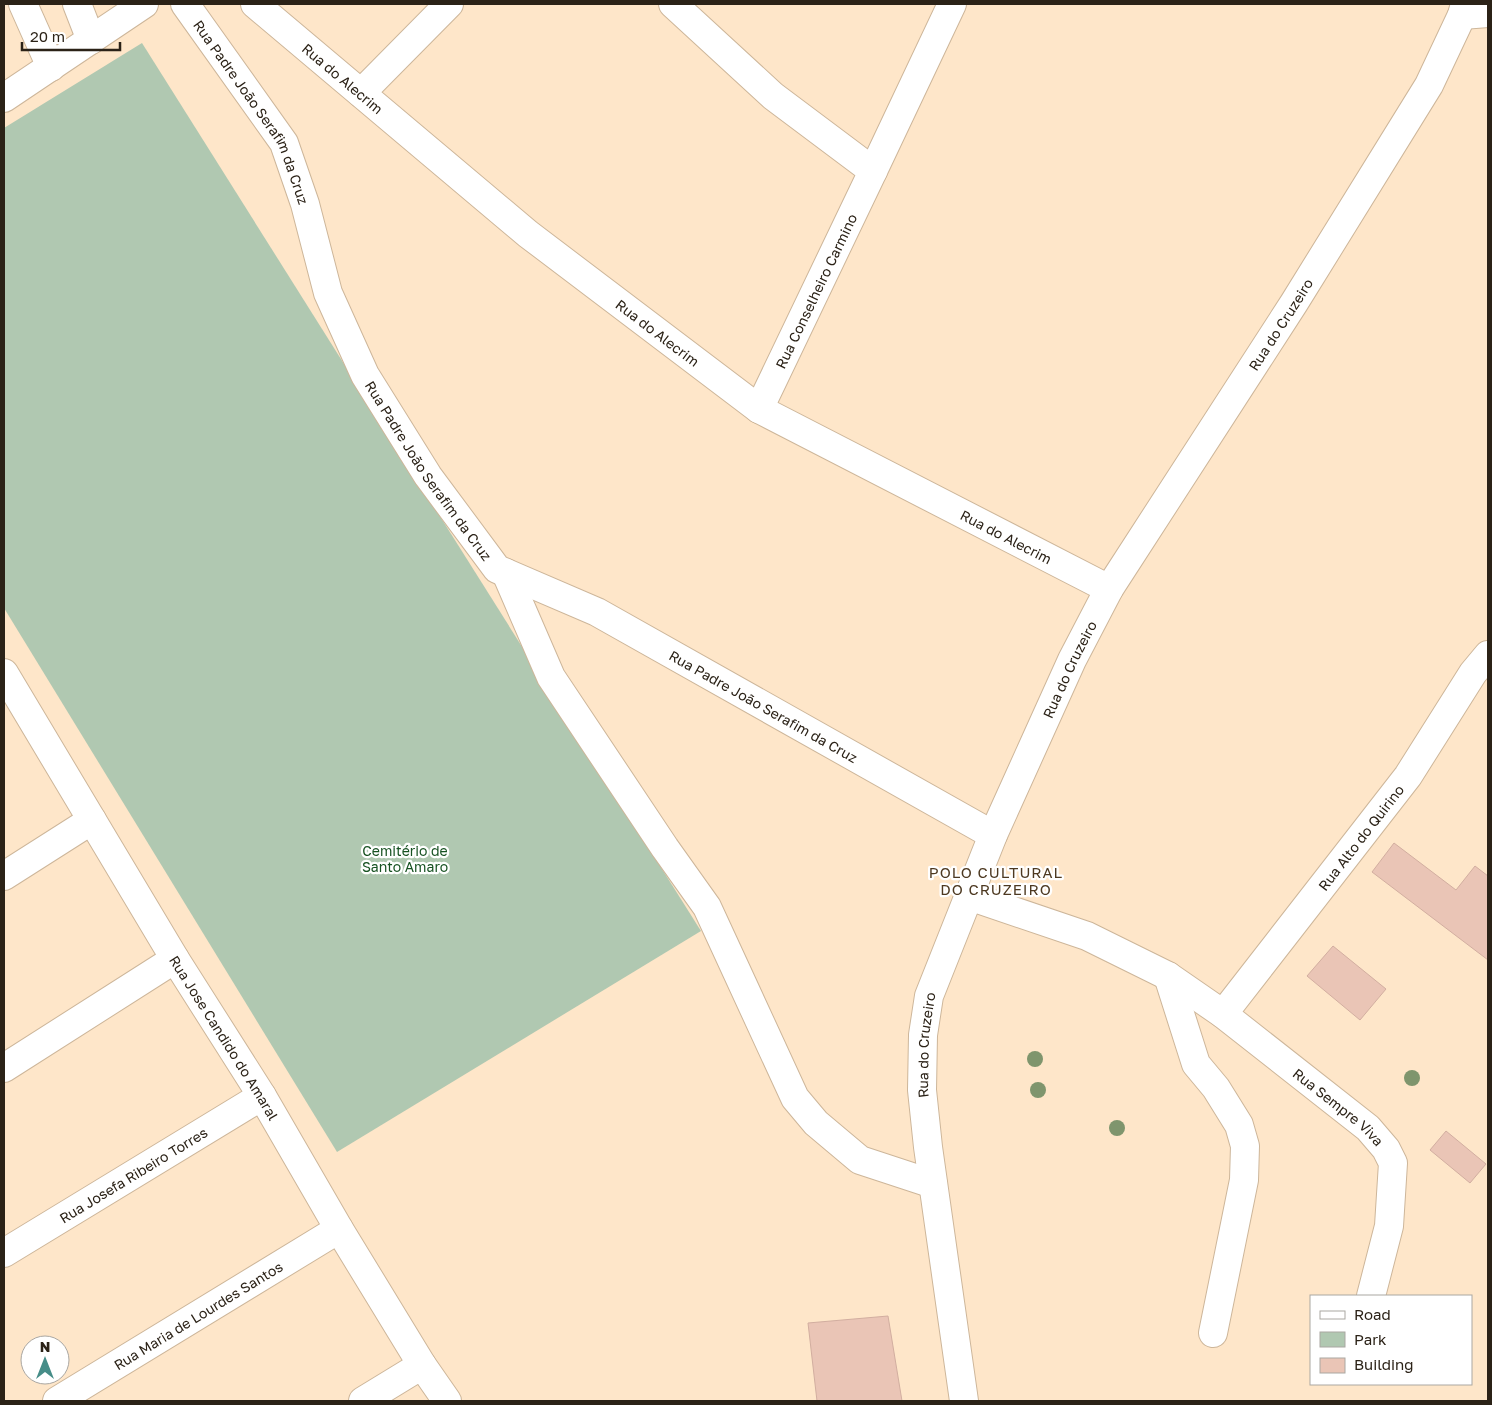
<svg xmlns="http://www.w3.org/2000/svg" width="1492" height="1405" viewBox="0 0 1492 1405" font-family="'Golos Text',sans-serif">
  <style>
    .green { fill: #b0c8b1 }
    .building { fill: #eac5b6; stroke: #d2aea0 }
    .lines { fill: none; stroke-linecap: round; stroke-linejoin: round }
    .street-casing { stroke: #cdb69a; stroke-width: 30 }
    .secondary-casing { stroke: #cdb69a; stroke-width: 30 }
    .street { stroke: #fff; stroke-width: 28 }
    .secondary { stroke: #fff; stroke-width: 28 }
    .tree { fill: #7f956d }
    .labels { text-anchor: middle; dominant-baseline: central; stroke-width: 4.5; stroke-linejoin: round; paint-order: stroke }
    .street-label { font-size: 14px; fill: #2b2217; stroke: #fff }
    .park-label { font-size: 14px; fill: #175222; stroke: #fff }
    .neighbourhood-label { font-size: 15px; letter-spacing: 1px; fill: #4d3921; stroke: #fff }
  </style>
  <rect width="100%" height="100%" fill="#fee6c9"/>
  <polygon class="green" points="142,43 701,931 337,1152 4,608 4,128"/>
  <g class="building">
    <polygon points="1394,843 1456,890 1475,866 1488,876 1488,960 1372,872"/>
    <polygon points="1333,946 1386,989 1360,1020 1307,976"/>
    <polygon points="1446,1131 1486,1164 1470,1183 1430,1150"/>
    <polygon points="888,1316 902,1401 817,1401 808,1323"/>
  </g>
  <g class="lines">
    <g class="street-casing">
      <g id="street">
        <polyline points="23,4 51,67"/>
        <polyline points="77,4 91,40"/>
        <path id="s1" d="M185 4 284 143 305 204 328 293 365 375 428 476 497 569 597 612 993 835"/>
        <path id="s2" d="M255 4 528 234 759 409 1109 589"/>
        <polyline points="673,4 773,96 873,171"/>
        <polyline points="1462,15 1488,13"/>
        <polyline points="361,93 449,4"/>
        <polyline points="4,98 144,4"/>
        <path id="s3" d="M759 409 873 171 952 4"/>
        <polyline points="506,573 551,677 665,848 707,907 795,1098 816,1123 860,1160 933,1184"/>
        <path id="s4" d="M4 673 175 959 262 1096 339 1229 422 1365 447 1401"/>
        <polyline points="4,876 92,820"/>
        <path id="s5" d="M969 896 1087 936 1168 976 1223 1014 1368 1128 1386 1149 1393 1163 1389 1226 1371 1296"/>
        <polyline points="1168,976 1196,1064 1216,1088 1239,1125 1245,1146 1244,1180 1213,1333"/>
        <path id="s6" d="M1223 1014 1408 776 1473 673 1488 655"/>
        <polyline points="4,1068 175,959"/>
        <path id="s7" d="M4 1253 262 1096"/>
        <path id="s8" d="M57 1401 339 1229"/>
        <polyline points="363,1401 422,1365"/>
      </g>
    </g>
    <g class="secondary-casing">
      <g id="secondary">
        <path id="s9" d="M964 1401 928 1147 922 1090 923 1035 929 996 993 835 1072 660 1109 589 1294 303 1429 85 1462 15 1465 4"/>
      </g>
    </g>
    <use href="#street" class="street"/>
    <use href="#secondary" class="secondary"/>
  </g>
  <g class="tree">
    <circle cx="1035" cy="1059" r="8"/>
    <circle cx="1412" cy="1078" r="8"/>
    <circle cx="1038" cy="1090" r="8"/>
    <circle cx="1117" cy="1128" r="8"/>
  </g>
  <g class="labels">
    <g class="street-label">
      <text stroke="none"><textPath href="#s2" startOffset="115">Rua do Alecrim</textPath></text>
      <text stroke="none"><textPath href="#s1" startOffset="128">Rua Padre João Serafim da Cruz</textPath></text>
      <text stroke="none"><textPath href="#s3" startOffset="131">Rua Conselheiro Carmino</textPath></text>
      <text stroke="none"><textPath href="#s9" startOffset="1169">Rua do Cruzeiro</textPath></text>
      <text stroke="none"><textPath href="#s2" startOffset="520">Rua do Alecrim</textPath></text>
      <text stroke="none"><textPath href="#s1" startOffset="532">Rua Padre João Serafim da Cruz</textPath></text>
      <text stroke="none"><textPath href="#s2" startOffset="925">Rua do Alecrim</textPath></text>
      <text stroke="none"><textPath href="#s9" startOffset="764">Rua do Cruzeiro</textPath></text>
      <text stroke="none"><textPath href="#s1" startOffset="952">Rua Padre João Serafim da Cruz</textPath></text>
      <text stroke="none"><textPath href="#s6" startOffset="224">Rua Alto do Quirino</textPath></text>
      <text stroke="none"><textPath href="#s4" startOffset="426">Rua Jose Candido do Amaral</textPath></text>
      <text stroke="none"><textPath href="#s9" startOffset="359">Rua do Cruzeiro</textPath></text>
      <text stroke="none"><textPath href="#s5" startOffset="430">Rua Sempre Viva</textPath></text>
      <text stroke="none"><textPath href="#s7" startOffset="151">Rua Josefa Ribeiro Torres</textPath></text>
      <text stroke="none"><textPath href="#s8" startOffset="165">Rua Maria de Lourdes Santos</textPath></text>
    </g>
    <g class="park-label">
      <text x="405" y="850">Cemitério de<tspan x="405" dy="16">Santo Amaro</tspan></text>
    </g>
    <g class="neighbourhood-label">
      <text x="996" y="872">POLO CULTURAL<tspan x="996" dy="17">DO CRUZEIRO</tspan></text>
    </g>
  </g>
  <rect width="1492" height="1405" fill="none" stroke="#2b2217" stroke-width="10"/>
  <rect x="1310" y="1295" width="162" height="90" fill="#ffffff" stroke="#aaa7a2"/>
  <rect x="1320" y="1311" width="25" height="8" fill="#ffffff" stroke="#aaa7a2"/>
  <text x="1354" y="1320" font-size="15" fill="#2b2217">Road</text>
  <rect x="1320" y="1332" width="25" height="15" fill="#b0c8b1" stroke="#aaa7a2"/>
  <text x="1354" y="1345" font-size="15" fill="#2b2217">Park</text>
  <rect x="1320" y="1358" width="25" height="15" fill="#eac5b6" stroke="#aaa7a2"/>
  <text x="1354" y="1370" font-size="15" fill="#2b2217">Building</text>
  <g transform="translate(45 1360)"><circle r="24" fill="#ffffff" stroke="#aaa7a2"/>
  <path d="M0-4L9 19L0 12L-9 19Z" fill="#468d88"/>
  <text y="-8" font-size="14" font-weight="bold" text-anchor="middle" fill="#2b2217">N</text>
  </g>
  <path d="M22 42v8h98v-8" fill="none" stroke="#2b2217" stroke-width="2.5"/>
  <text x="30" y="42" font-size="15" fill="#2b2217" stroke="#ffffff" stroke-width="4" paint-order="stroke">20 m</text>
</svg>
